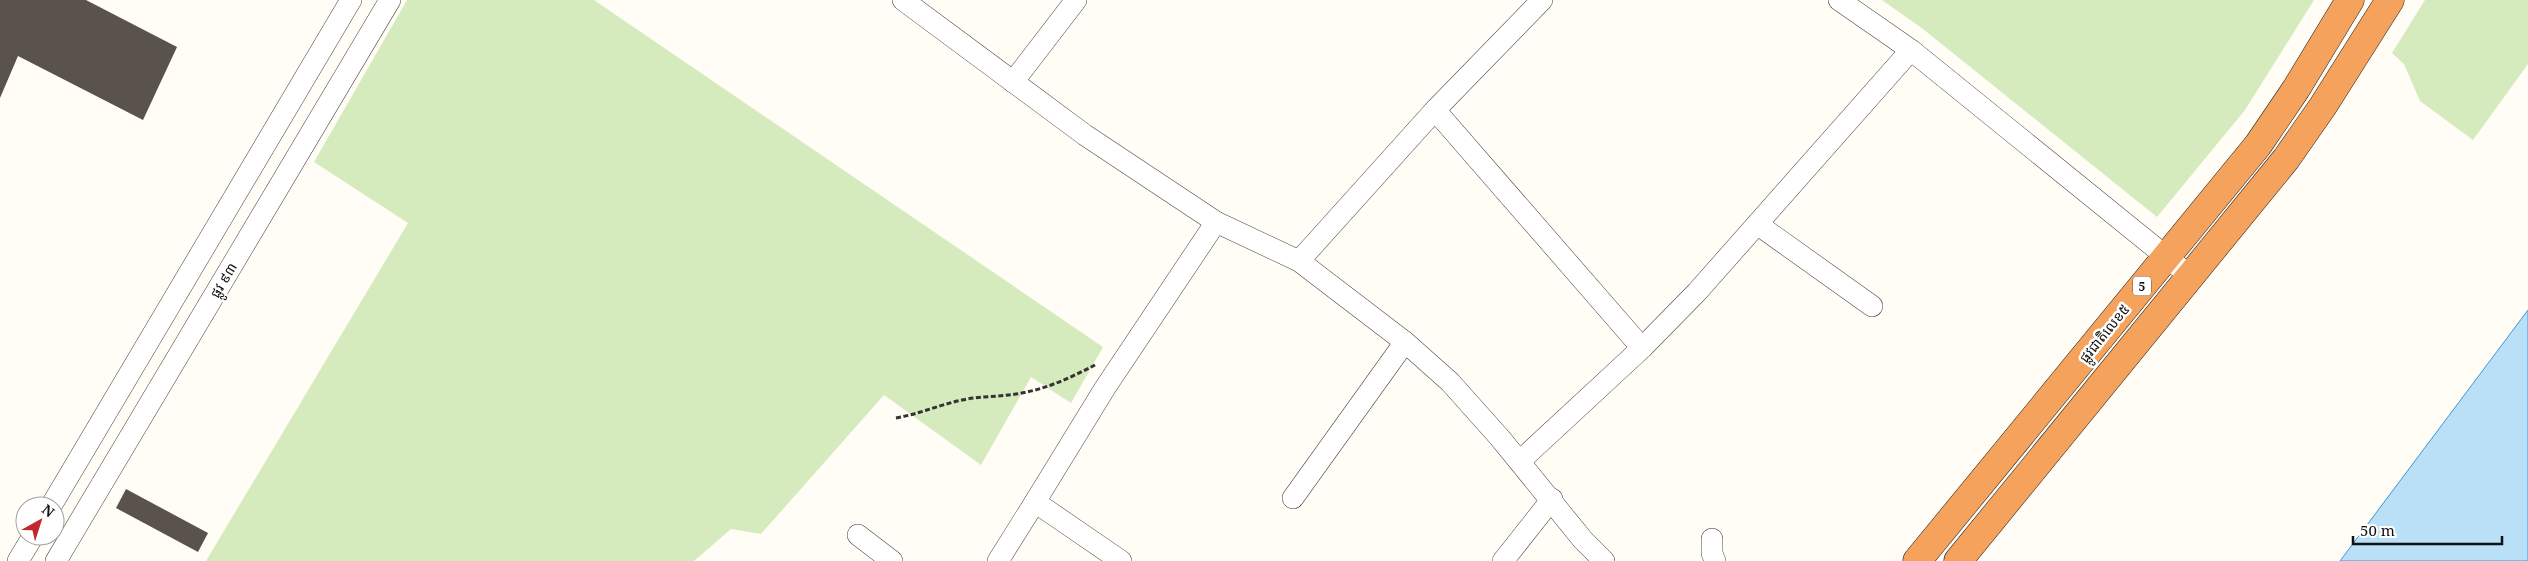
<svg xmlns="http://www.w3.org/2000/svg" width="2528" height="561" viewBox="0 0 2528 561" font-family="'Noto Serif','Noto Sans Khmer',serif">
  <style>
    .green { fill: #d5ebbd }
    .water { fill: #b9e0f7; stroke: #3f96cf }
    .building { fill: #5a524d }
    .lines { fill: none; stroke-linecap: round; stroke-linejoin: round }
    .minor-casing { stroke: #444; stroke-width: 22 }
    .highway-casing { stroke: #222; stroke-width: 29 }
    .path { stroke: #333; stroke-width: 3; stroke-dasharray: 5 2.5; stroke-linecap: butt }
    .minor { stroke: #fff; stroke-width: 21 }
    .highway { stroke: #f5a25d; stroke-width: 28 }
    .labels { text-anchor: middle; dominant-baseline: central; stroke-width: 5; stroke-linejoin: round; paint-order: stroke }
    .shield { fill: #fff; stroke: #585858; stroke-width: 1 }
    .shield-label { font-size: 12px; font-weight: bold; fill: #111 }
    .street-label { font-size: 14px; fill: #111; stroke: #fff }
  </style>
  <rect width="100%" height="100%" fill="#fffdf5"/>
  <g class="green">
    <polygon points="407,0 594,0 1103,347 1071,403 1031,377 981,465 884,395 761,534 731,529 694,561 206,561 408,223 314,162"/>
    <polygon points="1882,0 2314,0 2245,110 2157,217 1923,29"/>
    <polygon points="2425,0 2528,0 2528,64 2473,140 2420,101 2404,64 2392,53"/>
  </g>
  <polygon class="water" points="2528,310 2528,561 2340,561"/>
  <g class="building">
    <polygon points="0,0 86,0 177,47 143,120 18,56 0,98"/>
    <polygon points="126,489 208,533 198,552 116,508"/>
  </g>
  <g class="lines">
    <g class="minor-casing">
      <g id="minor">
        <polyline points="903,0 1085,135 1216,222 1299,261 1405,342 1450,382 1500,438 1583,540 1604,561"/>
        <polyline points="1839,0 1911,50 2190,276"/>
        <polyline points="1013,82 1076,0"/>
        <polyline points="1435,110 1642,348"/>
        <polyline points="1757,224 1872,306"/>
        <polyline points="1299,261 1435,110 1542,0"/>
        <polyline points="1520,461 1642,348 1697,292 1911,50"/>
        <polyline points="1293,498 1405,342"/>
        <polyline points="1035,502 1105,388 1216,222"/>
        <polyline points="51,506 351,0"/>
        <polyline points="858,535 892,561"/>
        <polyline points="1712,539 1712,553 1715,561"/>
        <polyline points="18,561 33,536"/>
        <polyline points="56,561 390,0"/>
        <polyline points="998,561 1035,502 1121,561"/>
        <polyline points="1503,561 1552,499"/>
      </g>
    </g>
    <g class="highway-casing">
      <g id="highway">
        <polyline points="1917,561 2258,145 2296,89 2350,0"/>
        <polyline points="1958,561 2286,159 2323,106 2390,0"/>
      </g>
    </g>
    <path class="path" d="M896 418C919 414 939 405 962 400 980 396 998 397 1016 394 1044 390 1070 378 1095 365"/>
    <use href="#minor" class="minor"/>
    <use href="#highway" class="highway"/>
  </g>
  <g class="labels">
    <rect class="shield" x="2133" y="276.5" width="18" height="19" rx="4"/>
    <g class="shield-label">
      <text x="2142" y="286">5</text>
    </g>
    <g class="street-label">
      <text transform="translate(223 280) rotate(-59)">ផ្លូវ ៩៣</text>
      <text transform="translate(2104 333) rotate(-51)">ផ្លូវជាតិលេខ៥</text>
    </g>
  </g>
  <g transform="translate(40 521) rotate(39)"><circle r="24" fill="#ffffff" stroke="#a0a0a0"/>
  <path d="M0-4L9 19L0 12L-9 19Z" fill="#c4262e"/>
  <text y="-8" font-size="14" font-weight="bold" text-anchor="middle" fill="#111111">N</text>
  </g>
  <path d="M2353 536v8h149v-8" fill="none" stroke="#111111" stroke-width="2.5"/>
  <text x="2360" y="536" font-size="15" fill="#111111" stroke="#ffffff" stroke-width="4" paint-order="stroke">50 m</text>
</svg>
